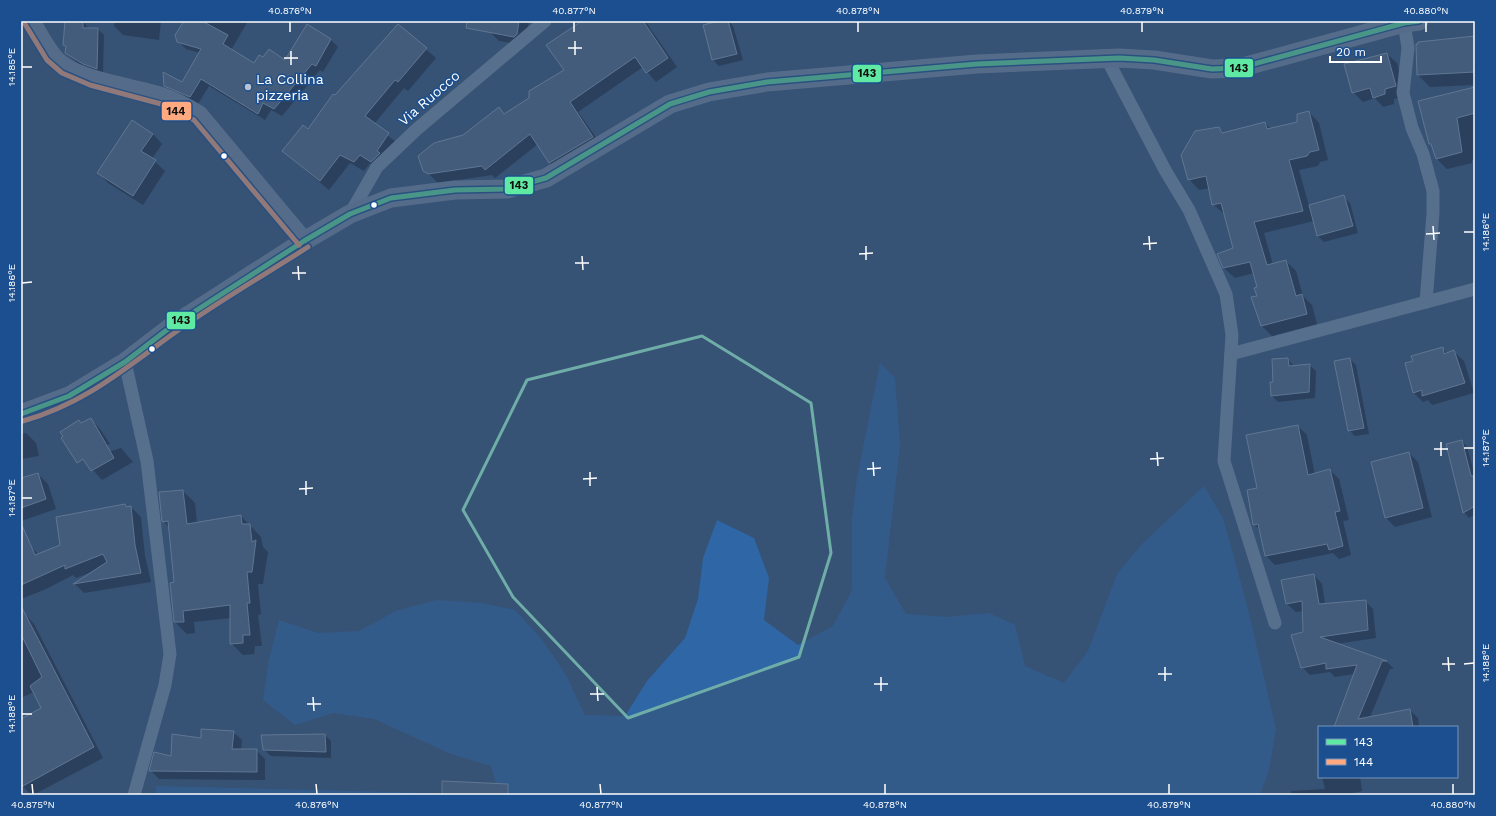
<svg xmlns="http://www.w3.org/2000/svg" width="1496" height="816" viewBox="0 0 1496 816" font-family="'Work Sans',sans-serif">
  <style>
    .green { fill: #2f66a5 }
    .shadow { fill: #0007 }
    .building { fill: #526984; stroke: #92a2b6 }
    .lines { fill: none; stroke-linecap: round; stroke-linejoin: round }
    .street { stroke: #7d92a8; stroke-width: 13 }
    .secondary { stroke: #798da4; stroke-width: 19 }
    .bus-1-casing { stroke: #1b4f8f; stroke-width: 8 }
    .bus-2-casing { stroke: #1b4f8f; stroke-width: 8 }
    .bus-1 { stroke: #60e9a3; stroke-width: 5 }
    .bus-2 { stroke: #ffa980; stroke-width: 5 }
    .marked { fill: none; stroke: #6fada8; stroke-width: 3; stroke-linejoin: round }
    .ticks { fill: none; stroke: #fff; stroke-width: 1.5 }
    .poi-dot { fill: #b9c2ce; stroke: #1b4f8f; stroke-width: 1.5 }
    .bus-dot { fill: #fff; stroke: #1b4f8f; stroke-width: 1.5 }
    .labels { text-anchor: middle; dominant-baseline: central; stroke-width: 3; stroke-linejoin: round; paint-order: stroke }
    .poi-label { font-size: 14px; fill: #fff; stroke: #1b4f8f; text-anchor: start }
    .street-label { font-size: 14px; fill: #fff; stroke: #1b4f8f }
    .line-badge { stroke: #1b4f8f; stroke-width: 1.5 }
    .pale-badge-label { font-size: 11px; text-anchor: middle; font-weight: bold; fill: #111 }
    .neatline { fill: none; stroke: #fff; stroke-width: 1.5 }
    .ticks-label { font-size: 10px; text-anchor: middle; fill: #fff }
  </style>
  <rect width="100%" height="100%" fill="#365274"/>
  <g class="green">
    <polygon points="880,363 895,378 900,445 885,578 906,614 947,617 989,613 1015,625 1025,666 1064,683 1088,651 1117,574 1143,543 1204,486 1223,518 1247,605 1276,729 1269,770 1260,795 499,795 491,766 451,754 374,719 333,713 295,725 263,700 269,659 279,620 318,633 359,631 396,611 436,600 482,603 515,610 543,641 566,675 585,715 625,716 647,681 685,638 698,599 703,558 717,520 754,538 769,578 764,620 798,645 833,626 852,590 852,519 857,478"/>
    <polygon points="156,786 432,793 432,795 156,795"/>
  </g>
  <g class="shadow">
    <polygon points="66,21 83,21 89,29 98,29 104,35 103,74 79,64 66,53 67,48 64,45"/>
    <polygon points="115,21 161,21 159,40 123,35 114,26"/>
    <polygon points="186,21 248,21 231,50 254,64 264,59 286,61 330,39 338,47 323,72 320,70 282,116 271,110 265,120 209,86 198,104 173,93 165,85 182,84 200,53 186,49 178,41"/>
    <polygon points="493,21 529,21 525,43 523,45 499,41 490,32"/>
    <polygon points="592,21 645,21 677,67 656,82 643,67 578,112 602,146 559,172 550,163 538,144 495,178 492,175 438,183 421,166 419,157 464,136 499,109 505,115 530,98 566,70"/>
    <polygon points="722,21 728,21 733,26 743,60 719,66 713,60"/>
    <polygon points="398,25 436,58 408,91 404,88 374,124 397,143 380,170 370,163 364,171 350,163 329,190 283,151 308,130"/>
    <polygon points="1475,38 1475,85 1430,87 1418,75"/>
    <polygon points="1387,54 1397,63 1405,96 1394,99 1394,104 1383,107 1375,98 1363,102 1353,92"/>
    <polygon points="1419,101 1475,109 1475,159 1472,160 1472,163 1447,169 1437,159 1433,148 1430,144"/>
    <polygon points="1309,112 1319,123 1328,160 1320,162 1318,166 1299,170 1309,206 1343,197 1350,203 1358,233 1324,242 1318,236 1314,221 1264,233 1273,265 1286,261 1296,271 1303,296 1312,305 1317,324 1272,336 1262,326 1252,298 1259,297 1254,273 1235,278 1224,268 1235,249 1225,214 1224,214 1213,204 1210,188 1199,190 1189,179 1219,128 1225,134 1265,123 1271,129 1298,123"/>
    <polygon points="153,134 162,144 152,159 165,171 143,205 108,183 99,173"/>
    <polygon points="1442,348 1448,354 1454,352 1464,361 1474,393 1432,405 1428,400 1423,402 1413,392 1414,361"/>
    <polygon points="1288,359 1294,366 1310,365 1316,371 1315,398 1278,402 1272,396 1274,383"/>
    <polygon points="1350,359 1356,365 1369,434 1355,436 1349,430"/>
    <polygon points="91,419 100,429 110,444 78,451 81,424"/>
    <polygon points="1298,426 1307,435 1315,475 1330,470 1339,479 1349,520 1343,521 1351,555 1339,559 1333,553 1275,565 1266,556 1261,531 1254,524 1258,489"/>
    <polygon points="26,433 36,443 39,456 21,459 21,434"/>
    <polygon points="1462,441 1467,447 1475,476 1475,514 1469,518 1464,512"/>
    <polygon points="121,448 133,462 102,480 84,460"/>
    <polygon points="1409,453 1418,462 1432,517 1395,527 1386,518"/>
    <polygon points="38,474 48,484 56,509 21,521 21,479"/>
    <polygon points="183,491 195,503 197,523 241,516 261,537 263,547 268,552 263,584 258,584 261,614 258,615 262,646 255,646 254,654 243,655 231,643 231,618 194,622 195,633 187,634 175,622 175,582 170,528 163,521"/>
    <polygon points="125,505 127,508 131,507 141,517 145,556 151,582 84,593 75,584 92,572 76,578 73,575 46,589 21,599 21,549 30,546 39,555 61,545"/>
    <polygon points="1314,575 1322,584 1325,604 1365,601 1373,609 1376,638 1336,644 1387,662 1394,669 1390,669 1370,717 1410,710 1418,718 1419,727 1335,727 1354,674 1335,677 1330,672 1310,675 1302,667 1303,611 1296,612 1287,604 1282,581"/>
    <polygon points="25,614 34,624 103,758 33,795 31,795 21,784 21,720 43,709 34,692 21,698 21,616"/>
    <polygon points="233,732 242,740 241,750 256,750 265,759 265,780 159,779 150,770 203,739"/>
    <polygon points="325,735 331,741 331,758 271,756 264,750 262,736"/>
    <polygon points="1322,777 1360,777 1362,791 1346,795 1291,795 1291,791 1325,789"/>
  </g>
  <g class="building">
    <polygon points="65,21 83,21 83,28 98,28 97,69 83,64 65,53 66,46 63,45"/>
    <polygon points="184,21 202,21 228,35 223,44 254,63 259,55 263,57 269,49 285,60 307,24 331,39 316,66 312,64 274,109 263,103 258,114 201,79 190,97 164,86 163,72 182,82 201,49 177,42 175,35"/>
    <polygon points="467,21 519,21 517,34 514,37 466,28"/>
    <polygon points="582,21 643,21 668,58 646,73 635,57 570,102 593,137 549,163 530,134 485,170 482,166 428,174 423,171 418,156 434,143 463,135 499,107 504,114 529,98 529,91 564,70 546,45"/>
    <polygon points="719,21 728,21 737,54 712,60 703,25"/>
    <polygon points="398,24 427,48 398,82 395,80 365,116 389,133 377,151 380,153 371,162 360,155 354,162 340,155 320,181 282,151 303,125 308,129 333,94 335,95"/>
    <polygon points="1475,36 1475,72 1417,75 1416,44 1418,44 1418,42"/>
    <polygon points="1387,53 1396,86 1385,89 1385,94 1373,98 1370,88 1352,93 1344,64"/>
    <polygon points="1475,87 1475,113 1457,118 1462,152 1436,159 1431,144 1429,144 1418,101"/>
    <polygon points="1309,111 1319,150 1310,152 1307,156 1289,160 1303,211 1254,222 1267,265 1286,260 1296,296 1302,294 1307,314 1261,326 1251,297 1257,296 1254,288 1257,287 1250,262 1223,268 1217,254 1233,248 1221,203 1212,205 1206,176 1188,180 1181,155 1195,131 1219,127 1222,133 1265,122 1267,129 1297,122 1297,114"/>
    <polygon points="132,120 153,134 141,151 156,160 133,196 97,173"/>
    <polygon points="1344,195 1353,226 1317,236 1309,205"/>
    <polygon points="1443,347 1444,354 1454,350 1465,383 1422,396 1422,390 1413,393 1405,363 1413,361 1411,356"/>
    <polygon points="1288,358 1289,366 1310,364 1309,392 1271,396 1270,382 1273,382 1272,359"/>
    <polygon points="1350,358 1364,428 1348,431 1334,361"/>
    <polygon points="91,418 114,458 91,471 83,459 77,463 61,438 63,436 60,432 79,420 81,423"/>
    <polygon points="1298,425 1308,475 1330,469 1340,511 1335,512 1343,546 1329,550 1327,544 1265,556 1258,524 1253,525 1247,490 1257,488 1246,435"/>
    <polygon points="1462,440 1471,476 1475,476 1475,506 1463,513 1446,444"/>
    <polygon points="1409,452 1423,508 1385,518 1371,462"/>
    <polygon points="38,473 46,499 21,508 21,478"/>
    <polygon points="183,490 187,524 241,515 242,524 250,524 252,542 256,540 252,572 247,572 250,603 247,603 250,635 243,635 243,643 230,644 230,605 183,611 184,622 174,622 170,583 174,582 168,521 162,522 159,492"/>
    <polygon points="125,504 126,507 131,506 135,545 141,573 73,584 107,562 103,554 65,569 65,565 21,585 21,523 35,555 60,545 56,517"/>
    <polygon points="1314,574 1319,604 1366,600 1368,630 1320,637 1387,661 1382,661 1358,719 1410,709 1413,727 1334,727 1357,665 1326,669 1326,663 1301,668 1291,635 1303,632 1302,601 1286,604 1281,580"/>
    <polygon points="21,606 94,747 21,787 21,719 41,708 30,686 42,677 21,634"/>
    <polygon points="201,729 234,731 232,749 257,749 257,772 149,771 154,752 171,756 172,734 201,738"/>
    <polygon points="325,734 326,752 263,750 261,735"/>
    <polygon points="442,781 508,784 508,795 442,795"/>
  </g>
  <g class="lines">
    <g class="street">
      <polyline points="1404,23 1408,48 1403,93 1412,128 1423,154 1433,191 1433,213 1426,302"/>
      <polyline points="1107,59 1165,170 1189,210 1226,294 1232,335 1224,461 1275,623"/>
      <polyline points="350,214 377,167 417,129 545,21"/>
      <polyline points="1231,354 1475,289"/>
      <polyline points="125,362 147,461 170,654 165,685 134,795"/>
    </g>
    <g class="secondary">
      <path d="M31 21C38 34 46 49 56 60 79 82 133 87 163 97 176 101 188 108 199 115L304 241"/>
      <polyline points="21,414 69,396 125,362 172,326 304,241 350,214 391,198 455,190 507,189 546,178 670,104 709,92 767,82 977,64 1119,58 1154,60 1212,69 1239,68 1404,23 1419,21"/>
    </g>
    <g class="bus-1-casing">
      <polyline id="bus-1" points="21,414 69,396 125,362 172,326 304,241 350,214 391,198 455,190 507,189 546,178 670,104 709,92 767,82 977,64 1119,58 1154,60 1212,69 1239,68 1404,23 1419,21"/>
    </g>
    <g class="bus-2-casing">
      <g id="bus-2">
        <polyline points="25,24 47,60 62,73 90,85 165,105 194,120 299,245"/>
        <path d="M23 421C86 403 125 368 177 331 219 301 264 275 308 247"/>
      </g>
    </g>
    <use href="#bus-1" class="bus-1"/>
    <use href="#bus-2" class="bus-2"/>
  </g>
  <path d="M0 0H1496V816H0ZM702 336 811 403 831 553 799 657 628 718 513 597 463 510 527 380Z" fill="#365274" fill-opacity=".55" fill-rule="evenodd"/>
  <path class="marked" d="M702 336 811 403 831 553 799 657 628 718 513 597 463 510 527 380Z"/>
  <path class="ticks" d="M290 22V32M574 22V32M858 22V32M1142 22V32M1426 22V32M575 41V55M568 48H582M291 51V65M284 58H298M22 67H32M1433 226 1434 240M1464 232H1474M1426 234 1440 233M1149 236 1150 250M1143 244 1157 243M866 246V260M859 254 873 253M582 256 583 270M575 263H589M298 266 299 280M292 273H306M22 283 32 282M1441 442V456M1464 448H1474M1434 449H1448M1157 452 1158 466M1150 459 1164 458M873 462 874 476M867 469 881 468M590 472V486M583 479 597 478M306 481V495M299 489 313 488M22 498H32M1448 657 1449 671M1442 664H1455M1464 664 1474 663M1165 667V681M1158 674H1172M881 677V691M874 684H888M597 687 598 701M590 694H604M313 697 314 711M307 704H321M22 714H32M32 784 33 794M316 784 317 794M600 784 601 794M885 784V794M1169 784V794M1453 784V794"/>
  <circle class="poi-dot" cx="248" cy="87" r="4"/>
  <g class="bus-dot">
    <circle cx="224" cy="156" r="3.5"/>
    <circle cx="374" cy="205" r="3.5"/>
    <circle cx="152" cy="349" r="3.5"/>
  </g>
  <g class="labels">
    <g class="poi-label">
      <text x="256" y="79">La Collina<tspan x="256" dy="16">pizzeria</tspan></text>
    </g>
    <g class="street-label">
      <text transform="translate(429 98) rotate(-41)">Via Ruocco</text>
    </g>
  </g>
  <g class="line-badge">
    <rect x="1224" y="58" width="30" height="20" rx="4" fill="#60e9a3"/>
    <rect x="852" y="64" width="30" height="19" rx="4" fill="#60e9a3"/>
    <rect x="161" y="101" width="31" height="20" rx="4" fill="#ffa980"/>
    <rect x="504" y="176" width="30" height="19" rx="4" fill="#60e9a3"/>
    <rect x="166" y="311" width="30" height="19" rx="4" fill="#60e9a3"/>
  </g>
  <g class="pale-badge-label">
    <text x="1239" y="72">143</text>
    <text x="867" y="77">143</text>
    <text x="176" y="115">144</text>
    <text x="519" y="189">143</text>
    <text x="181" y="324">143</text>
  </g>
  <rect width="1496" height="816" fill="none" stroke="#1b4f8f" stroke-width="44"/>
  <rect x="1318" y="726" width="140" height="52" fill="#1b4f8f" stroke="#7695bc"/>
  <rect x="1326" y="739" width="20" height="6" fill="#60e9a3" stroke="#7695bc"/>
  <text x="1354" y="746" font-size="12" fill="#ffffff">143</text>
  <rect x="1326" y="759" width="20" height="6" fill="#ffa980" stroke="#7695bc"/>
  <text x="1354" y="766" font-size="12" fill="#ffffff">144</text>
  <path d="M1330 56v6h51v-6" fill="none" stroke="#ffffff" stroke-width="2"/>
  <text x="1336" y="56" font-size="12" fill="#ffffff" stroke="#1b4f8f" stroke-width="3" paint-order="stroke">20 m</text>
  <rect x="22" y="22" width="1452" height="772" class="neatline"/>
  <g class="ticks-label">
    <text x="290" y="14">40.876°N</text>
    <text x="574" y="14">40.877°N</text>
    <text x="858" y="14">40.878°N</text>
    <text x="1142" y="14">40.879°N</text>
    <text x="1426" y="14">40.880°N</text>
    <text transform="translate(11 67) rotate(-90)" y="4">14.185°E</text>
    <text transform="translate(1485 232) rotate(-90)" y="4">14.186°E</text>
    <text transform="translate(11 283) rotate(-90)" y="4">14.186°E</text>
    <text transform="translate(1485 448) rotate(-90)" y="4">14.187°E</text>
    <text transform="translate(11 498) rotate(-90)" y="4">14.187°E</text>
    <text transform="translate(1485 663) rotate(-90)" y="4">14.188°E</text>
    <text transform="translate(11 714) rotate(-90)" y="4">14.188°E</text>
    <text x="33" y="808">40.875°N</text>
    <text x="317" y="808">40.876°N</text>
    <text x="601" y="808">40.877°N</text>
    <text x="885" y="808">40.878°N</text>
    <text x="1169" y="808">40.879°N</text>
    <text x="1453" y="808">40.880°N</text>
  </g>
</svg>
